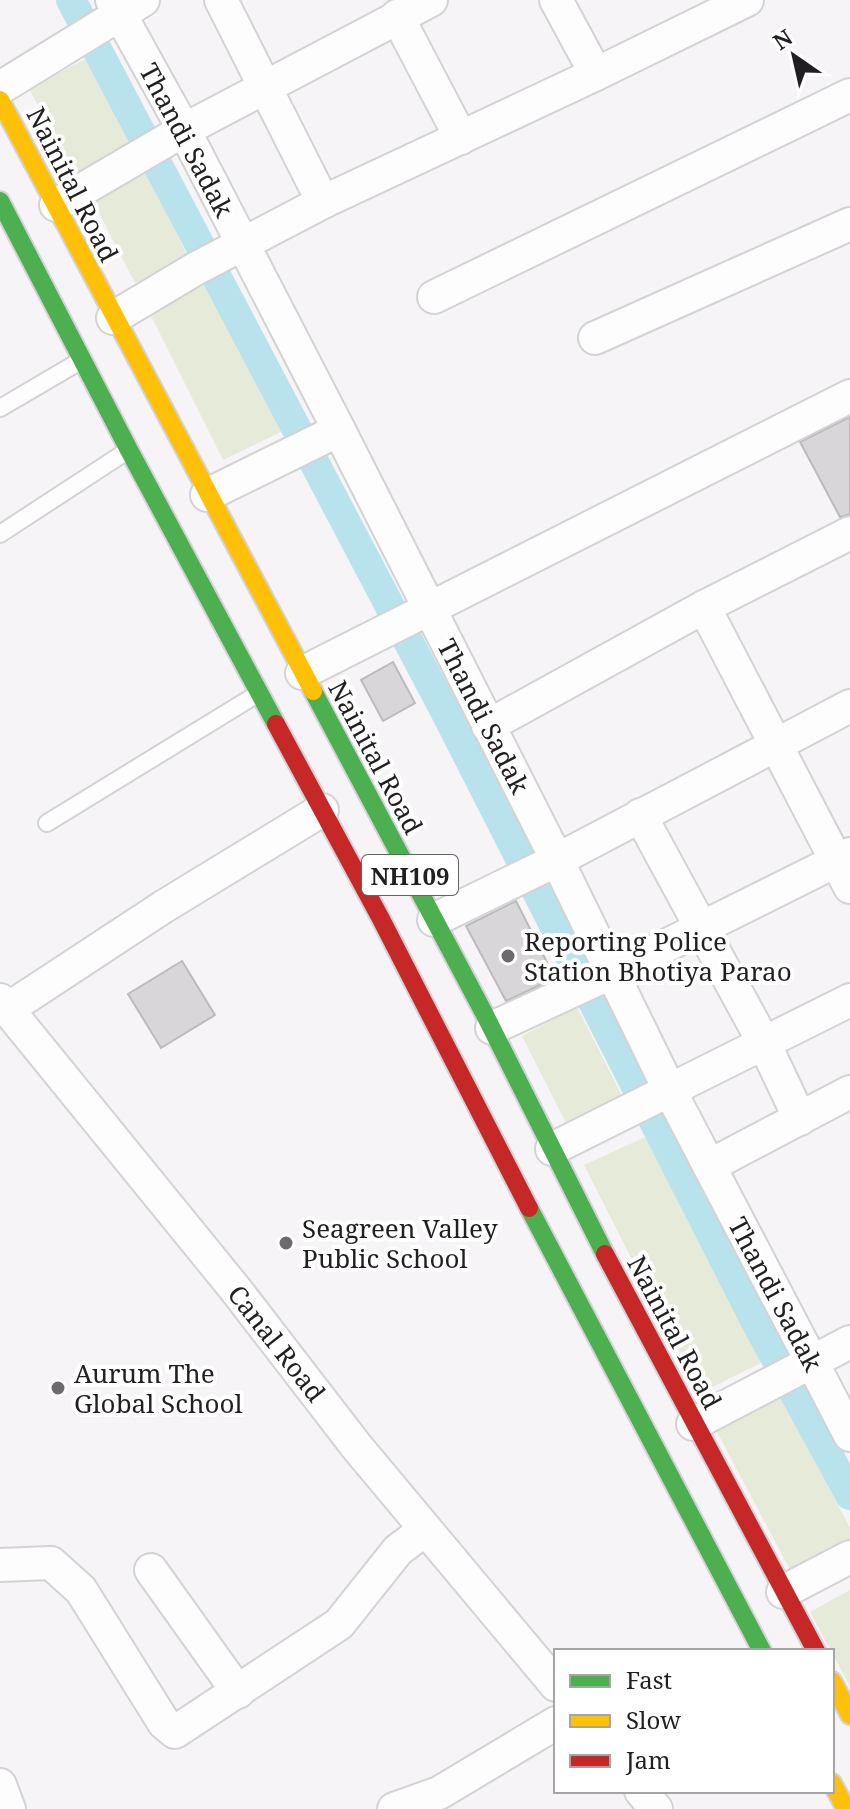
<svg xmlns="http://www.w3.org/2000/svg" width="850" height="1809" viewBox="0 0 850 1809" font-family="'Noto Serif',serif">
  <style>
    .green { fill: #e6ead8 }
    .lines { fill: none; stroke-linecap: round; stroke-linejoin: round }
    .canal { stroke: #b8e3ed; stroke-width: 30 }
    .building { fill: #d8d6d8; stroke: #bbbabc; stroke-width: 2 }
    .lane-casing { stroke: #d3d2d4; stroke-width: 20 }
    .street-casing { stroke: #d3d2d4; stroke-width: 36 }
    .fast-casing { stroke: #d3d2d4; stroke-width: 22 }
    .slow-casing { stroke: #d3d2d4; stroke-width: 22 }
    .jam-casing { stroke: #d3d2d4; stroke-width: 22 }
    .lane { stroke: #fefdfe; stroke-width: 16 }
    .street { stroke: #fefdfe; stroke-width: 32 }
    .fast { stroke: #4caf50; stroke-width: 18 }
    .slow { stroke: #ffc107; stroke-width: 18 }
    .jam { stroke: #c62828; stroke-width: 18 }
    .poi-dot { fill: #6c6a6c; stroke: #fff; stroke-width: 3 }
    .labels { text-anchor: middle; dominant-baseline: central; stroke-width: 8; stroke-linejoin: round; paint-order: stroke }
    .shield { fill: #fff; stroke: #646264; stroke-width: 2 }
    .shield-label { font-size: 24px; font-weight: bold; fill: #211f21 }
    .street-label { font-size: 26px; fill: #211f21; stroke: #fff }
    .poi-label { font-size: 26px; fill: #211f21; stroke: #fff; text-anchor: start }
  </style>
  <rect width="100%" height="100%" fill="#f6f4f7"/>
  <g class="green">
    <polygon points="87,58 133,143 76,175 29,89"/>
    <polygon points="146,172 188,256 135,283 93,201"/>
    <polygon points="208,280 283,431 223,460 148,310"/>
    <polygon points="577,1007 623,1098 568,1127 522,1036"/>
    <polygon points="645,1137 763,1362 700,1393 584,1165"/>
    <polygon points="780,1395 850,1528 850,1547 794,1577 715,1428"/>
    <polygon points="850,1590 850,1686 810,1612"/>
  </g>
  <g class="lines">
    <polyline class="canal" points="71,0 446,713 756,1322 850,1495"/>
  </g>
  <g class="building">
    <polygon points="850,417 850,514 840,517 800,442"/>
    <polygon points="393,662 415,703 383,721 361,680"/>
    <polygon points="516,901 555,978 506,1001 466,926"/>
    <polygon points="182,961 215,1015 161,1048 128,994"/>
  </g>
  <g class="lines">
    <g class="lane-casing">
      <g id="lane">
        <polyline points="0,408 82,360"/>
        <polyline points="0,534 127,451"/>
        <polyline points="47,823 259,693"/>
      </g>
    </g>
    <g class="street-casing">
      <g id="street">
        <polyline points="112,0 184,130 339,430 557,860 670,1091 850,1435"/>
        <polyline points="221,0 323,202"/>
        <polyline points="556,0 596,74"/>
        <polyline points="397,16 461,138"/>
        <polyline points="0,88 143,0"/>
        <polyline points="56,205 184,130 431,0"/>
        <polyline points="434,297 850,95"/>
        <polyline points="113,318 195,269 323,202 596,74 747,0"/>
        <polyline points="595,338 850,224"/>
        <polyline points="207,495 339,430"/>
        <polyline points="704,607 850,887"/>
        <polyline points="302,673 850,396"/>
        <polyline points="488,726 704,607 850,533"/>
        <polyline points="640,815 764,1043 800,1119"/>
        <polyline points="434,920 557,860 850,706"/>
        <polyline points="0,1000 236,1290 357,1447 556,1685"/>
        <polyline points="8,1009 163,907 322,810"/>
        <polyline points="492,1028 613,972 850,854"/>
        <polyline points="552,1149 850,1000"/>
        <polyline points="709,1166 850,1092"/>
        <polyline points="693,1424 850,1342"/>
        <polyline points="0,1565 51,1563 81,1590 164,1723 175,1732 339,1624 398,1550 425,1530"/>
        <polyline points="151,1570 238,1692"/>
        <polyline points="783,1592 850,1557"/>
        <polyline points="0,1785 9,1809"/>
        <polyline points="641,1791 656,1809"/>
        <polyline points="394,1809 439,1793 556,1723"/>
      </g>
    </g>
    <g class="fast-casing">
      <g id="fast">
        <polyline points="0,201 129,450 276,724"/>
        <polyline points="313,691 485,1015 605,1254"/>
        <polyline points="529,1208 762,1651"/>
      </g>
    </g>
    <g class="slow-casing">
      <g id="slow">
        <polyline points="0,100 313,691"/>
        <polyline points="832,1681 850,1715"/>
        <polyline points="832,1783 846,1809"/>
      </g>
    </g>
    <g class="jam-casing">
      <g id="jam">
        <polyline points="276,724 381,919 529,1208"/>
        <polyline points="605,1254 816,1651"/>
      </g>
    </g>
    <use href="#lane" class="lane"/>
    <use href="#street" class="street"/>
    <use href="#fast" class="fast"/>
    <use href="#slow" class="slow"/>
    <use href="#jam" class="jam"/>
  </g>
  <g class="poi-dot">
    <circle cx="508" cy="956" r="8"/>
    <circle cx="286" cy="1243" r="8"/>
    <circle cx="58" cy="1388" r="8"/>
  </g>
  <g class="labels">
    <rect class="shield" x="362" y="855" width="96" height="40" rx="6"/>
    <g class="shield-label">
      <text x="410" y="875">NH109</text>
    </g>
    <g class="street-label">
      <text transform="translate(187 140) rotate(62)">Thandi Sadak</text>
      <text transform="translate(73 184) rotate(63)">Nainital Road</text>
      <text transform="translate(484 716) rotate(63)">Thandi Sadak</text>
      <text transform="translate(376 757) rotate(62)">Nainital Road</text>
      <text transform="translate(776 1294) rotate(62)">Thandi Sadak</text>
      <text transform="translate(675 1332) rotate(62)">Nainital Road</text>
      <text transform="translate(277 1343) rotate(52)">Canal Road</text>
    </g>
    <g class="poi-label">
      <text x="524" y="941">Reporting Police<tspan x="524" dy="30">Station Bhotiya Parao</tspan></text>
      <text x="302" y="1228">Seagreen Valley<tspan x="302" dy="30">Public School</tspan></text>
      <text x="74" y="1373">Aurum The<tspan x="74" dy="30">Global School</tspan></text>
    </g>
  </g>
  <rect x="554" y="1649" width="280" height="144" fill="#ffffff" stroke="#a6a5a6" stroke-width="2"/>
  <rect x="570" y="1675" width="40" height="12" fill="#4caf50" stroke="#a6a5a6" stroke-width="2"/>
  <text x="626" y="1689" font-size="24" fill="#211f21">Fast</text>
  <rect x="570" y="1715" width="40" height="12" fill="#ffc107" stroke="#a6a5a6" stroke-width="2"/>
  <text x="626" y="1729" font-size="24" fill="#211f21">Slow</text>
  <rect x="570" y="1755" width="40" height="12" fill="#c62828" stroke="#a6a5a6" stroke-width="2"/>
  <text x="626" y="1769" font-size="24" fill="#211f21">Jam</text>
  <g transform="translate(794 56) rotate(326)" stroke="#ffffff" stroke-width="6" paint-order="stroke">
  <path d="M0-6L14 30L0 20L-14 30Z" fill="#211f21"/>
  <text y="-12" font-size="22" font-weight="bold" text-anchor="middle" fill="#211f21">N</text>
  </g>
</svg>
